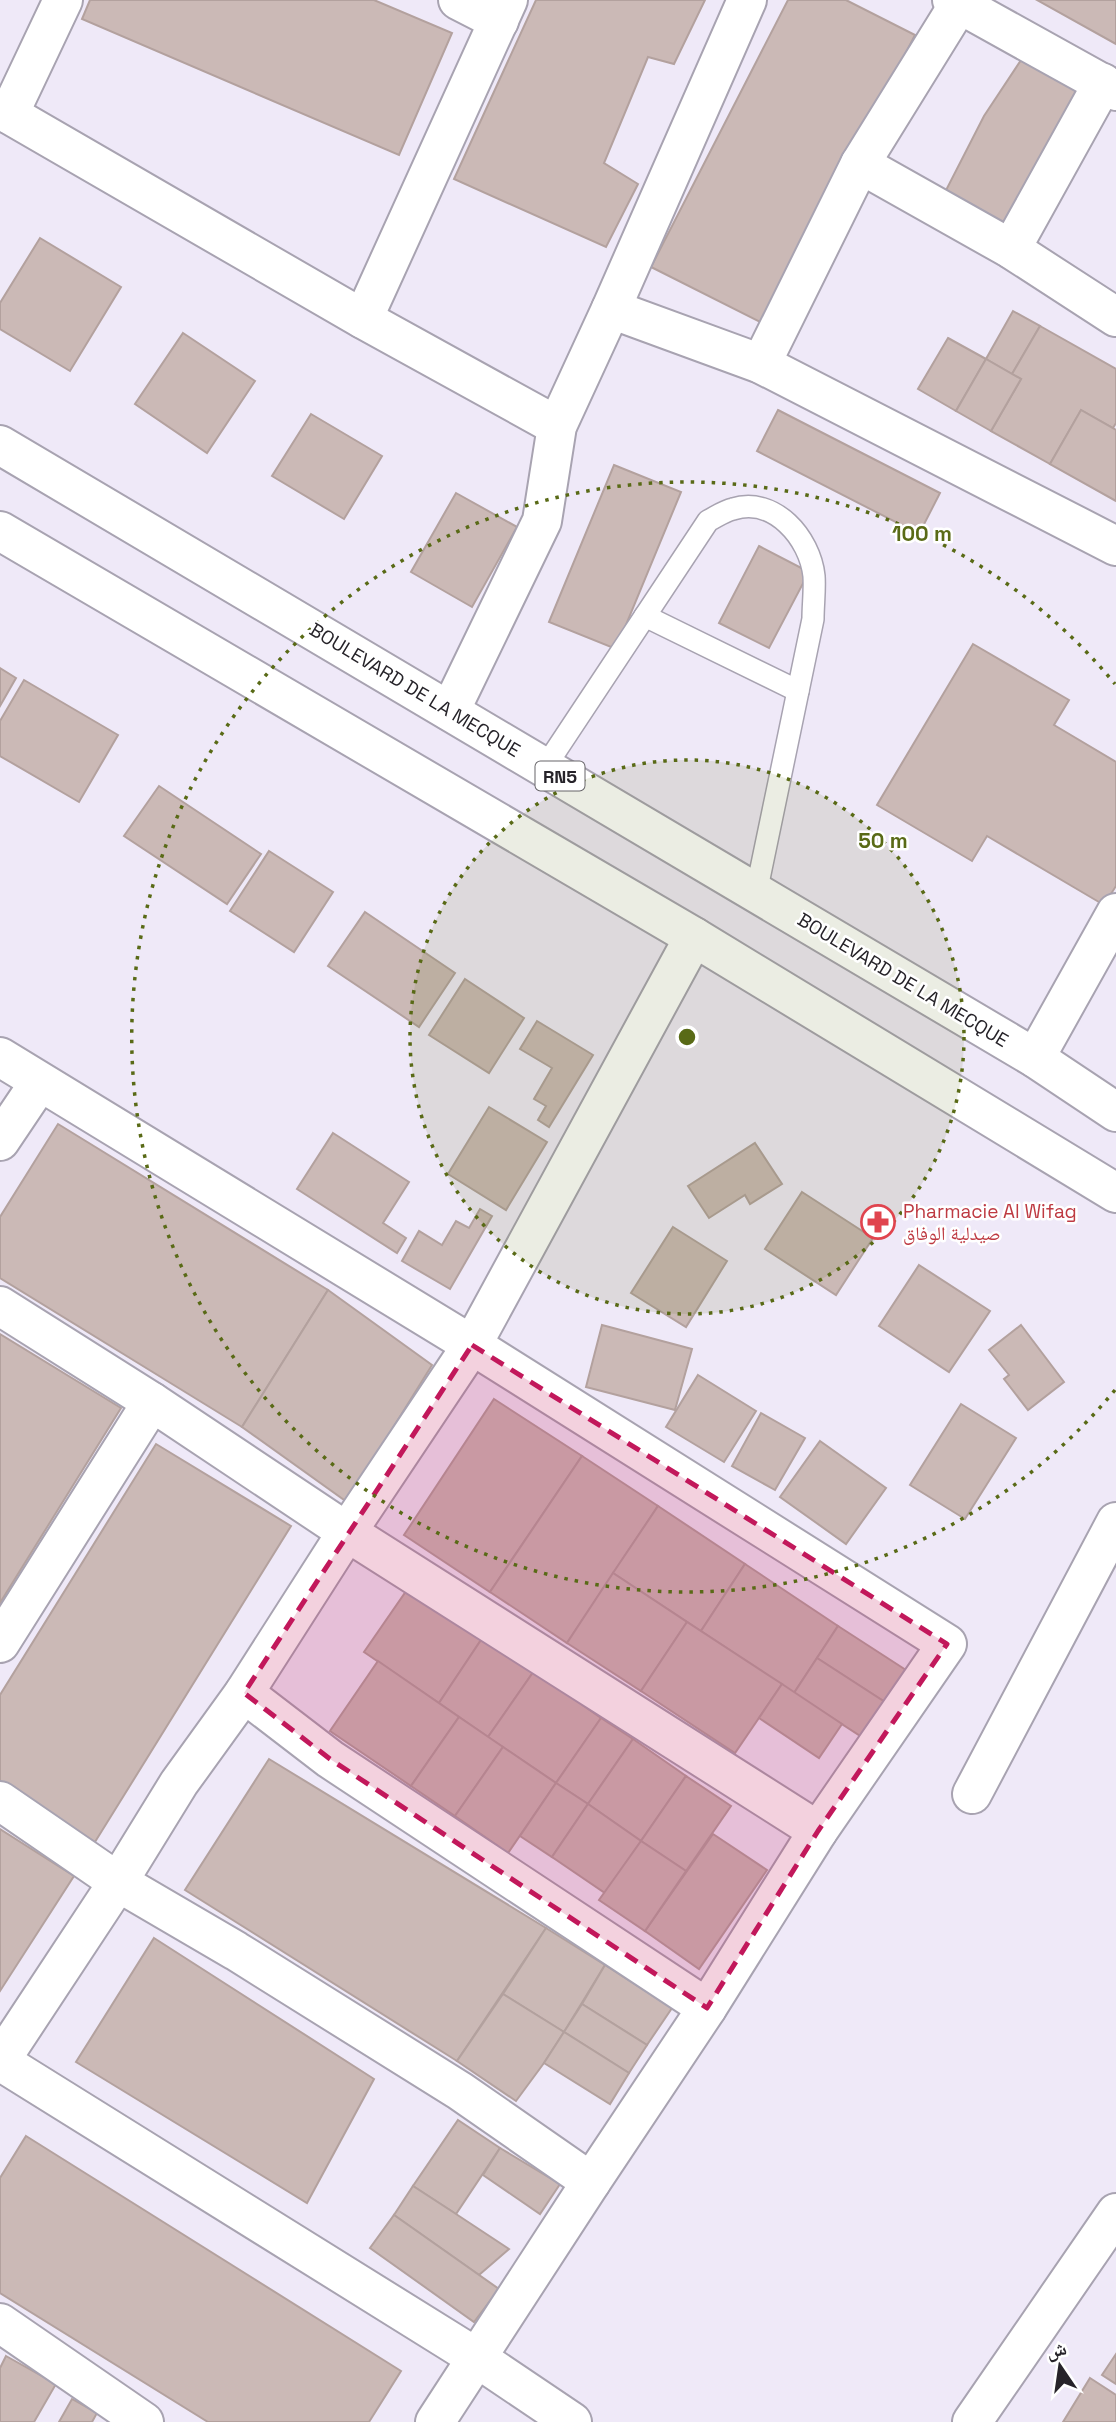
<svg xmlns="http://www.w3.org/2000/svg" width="1116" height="2422" viewBox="0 0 1116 2422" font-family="'Space Grotesk','Noto Naskh Arabic',sans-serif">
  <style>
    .building { fill: #cbb9b6; stroke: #b3a19e; stroke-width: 2 }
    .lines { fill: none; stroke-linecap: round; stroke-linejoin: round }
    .service-casing { stroke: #a8a3b1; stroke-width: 24 }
    .minor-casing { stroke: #a8a3b1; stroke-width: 42 }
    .primary-casing { stroke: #a8a3b1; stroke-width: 42 }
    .service { stroke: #fff; stroke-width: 21 }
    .minor { stroke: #fff; stroke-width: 38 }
    .primary { stroke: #fff; stroke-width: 38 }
    .marked { fill: #c2185b; fill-opacity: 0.2; stroke: #c2185b; stroke-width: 5; stroke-dasharray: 14 9; stroke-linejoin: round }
    .ring { fill: none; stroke: #596a16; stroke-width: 3.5; stroke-dasharray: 3.5 7 }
    .labels { text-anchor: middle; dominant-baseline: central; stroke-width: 5; stroke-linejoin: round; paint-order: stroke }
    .shield { fill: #fff; stroke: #676569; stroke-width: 2 }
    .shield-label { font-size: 18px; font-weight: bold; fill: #262329 }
    .street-label { font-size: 19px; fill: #262329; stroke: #fff }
    .health-label { font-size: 19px; fill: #be3a42; stroke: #fff; text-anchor: start }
    .centre { fill: #596a16; stroke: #fff; stroke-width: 3.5 }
    .ring-label { font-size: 21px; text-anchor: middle; font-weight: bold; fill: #596a16; stroke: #fff; stroke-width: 5; stroke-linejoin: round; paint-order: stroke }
  </style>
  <rect width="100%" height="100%" fill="#efe9f8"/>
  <g class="building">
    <polygon points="90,0 374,0 452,33 399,155 82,19"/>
    <polygon points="536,0 705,0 674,64 648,57 604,163 638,184 606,247 454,179"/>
    <polygon points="788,0 846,0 915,35 766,325 651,267"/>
    <polygon points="1037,0 1116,0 1116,44"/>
    <polygon points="1027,51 1091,88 1006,233 941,200 984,116"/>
    <polygon points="40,238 121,287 70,371 0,329 0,303"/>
    <polygon points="1013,311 1040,326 1012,374 986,359"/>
    <polygon points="1040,326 1116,369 1116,423 1113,428 1081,410 1050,464 991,431 1021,379 1012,374"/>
    <polygon points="183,333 255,381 207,453 135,404"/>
    <polygon points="948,338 986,359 956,411 918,389"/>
    <polygon points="986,359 1021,379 991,431 956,411"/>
    <polygon points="778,410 940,493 919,534 757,451"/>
    <polygon points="1081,410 1116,430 1116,501 1050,464"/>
    <polygon points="311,414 382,456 344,519 272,476"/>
    <polygon points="614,465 681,492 616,649 549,622"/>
    <polygon points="456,493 517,527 472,607 411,572"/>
    <polygon points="759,546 809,572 769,648 719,623"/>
    <polygon points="973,644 1069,700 1054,725 1116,762 1116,886 1104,905 987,836 972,861 877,805"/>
    <polygon points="0,668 16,678 0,706"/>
    <polygon points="24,680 118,735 79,802 0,756 0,721"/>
    <polygon points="159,786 261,854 227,904 124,836"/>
    <polygon points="269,851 333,892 294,952 230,911"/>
    <polygon points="365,912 455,973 419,1027 328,966"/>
    <polygon points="465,979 524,1018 489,1073 429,1035"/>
    <polygon points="537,1021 593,1055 549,1127 538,1120 546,1106 534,1099 552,1068 520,1049"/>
    <polygon points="489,1107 547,1142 506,1210 448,1174"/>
    <polygon points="58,1124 328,1290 242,1427 0,1278 0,1217"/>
    <polygon points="333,1133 409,1182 383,1223 406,1238 397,1253 297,1189"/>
    <polygon points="755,1143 782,1184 750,1204 745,1195 709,1218 688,1186"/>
    <polygon points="802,1192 873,1238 836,1295 765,1249"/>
    <polygon points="480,1209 492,1216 450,1289 402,1261 419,1231 442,1245 456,1221 469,1228"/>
    <polygon points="673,1227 727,1261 686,1327 631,1293"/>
    <polygon points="919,1265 990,1311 949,1372 879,1326"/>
    <polygon points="328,1290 432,1365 347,1502 242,1427"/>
    <polygon points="602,1325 692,1349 675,1410 586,1387"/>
    <polygon points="1021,1325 1064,1382 1028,1410 1004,1379 1009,1375 989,1350"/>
    <polygon points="0,1334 121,1408 0,1603"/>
    <polygon points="698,1375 756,1411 724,1462 666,1427"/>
    <polygon points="494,1399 582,1456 490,1592 404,1535"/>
    <polygon points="961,1404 1016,1438 965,1519 910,1485"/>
    <polygon points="761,1413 805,1438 775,1490 732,1466"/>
    <polygon points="820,1441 886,1488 846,1544 780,1497"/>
    <polygon points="156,1444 291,1526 95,1842 0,1784 0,1695"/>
    <polygon points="582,1456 658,1506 567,1643 490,1592"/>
    <polygon points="658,1506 745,1564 701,1631 613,1573"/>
    <polygon points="745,1564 838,1626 794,1693 701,1631"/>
    <polygon points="613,1573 687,1622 641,1691 567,1643"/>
    <polygon points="409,1587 483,1637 439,1703 364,1652"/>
    <polygon points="687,1622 782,1684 735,1753 641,1691"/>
    <polygon points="838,1626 909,1672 888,1704 817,1658"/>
    <polygon points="483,1637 534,1671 488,1737 439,1703"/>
    <polygon points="817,1658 888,1704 865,1739 794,1693"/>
    <polygon points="378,1661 459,1717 411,1786 330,1731"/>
    <polygon points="534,1671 601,1718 556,1783 488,1737"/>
    <polygon points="782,1684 842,1724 819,1758 759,1718"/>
    <polygon points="459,1717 503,1747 455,1816 411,1786"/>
    <polygon points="601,1718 633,1739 588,1804 556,1783"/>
    <polygon points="633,1739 686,1776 641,1841 588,1804"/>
    <polygon points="503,1747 556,1783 508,1853 455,1816"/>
    <polygon points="269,1759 546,1928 457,2061 185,1890"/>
    <polygon points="686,1776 731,1806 686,1871 641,1841"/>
    <polygon points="556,1783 588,1804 552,1857 520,1836"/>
    <polygon points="588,1804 641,1841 605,1893 552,1857"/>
    <polygon points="0,1829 74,1876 0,1991"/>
    <polygon points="713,1834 767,1870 699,1969 645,1931"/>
    <polygon points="641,1841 686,1871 645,1931 599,1900"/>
    <polygon points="546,1928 605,1965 564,2032 503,1994"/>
    <polygon points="154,1938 374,2079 307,2203 76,2062"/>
    <polygon points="605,1965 672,2008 647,2045 582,2004"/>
    <polygon points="503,1994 564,2032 544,2063 516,2101 457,2061"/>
    <polygon points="582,2004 647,2045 629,2073 564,2032"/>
    <polygon points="564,2032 629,2073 610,2104 544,2063"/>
    <polygon points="458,2120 500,2148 456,2214 413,2186"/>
    <polygon points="26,2136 401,2371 369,2422 208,2422 0,2293 0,2178"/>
    <polygon points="500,2148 560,2184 540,2214 483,2175"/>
    <polygon points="413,2186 456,2214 509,2249 479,2275 394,2215"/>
    <polygon points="394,2215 499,2289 474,2322 370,2248"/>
    <polygon points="1116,2354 1116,2384 1102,2375"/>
    <polygon points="6,2356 56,2384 34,2422 0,2422 0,2368"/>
    <polygon points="1090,2378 1116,2395 1116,2422 1063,2422"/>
    <polygon points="72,2399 97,2413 92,2422 59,2422"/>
  </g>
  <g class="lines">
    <g class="service-casing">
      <g id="service">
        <polyline points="645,616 798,691"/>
        <path d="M545 767 708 521C716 517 724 511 733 509 774 496 810 538 814 576 815 590 813 605 813 619L756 893"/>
      </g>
    </g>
    <g class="minor-casing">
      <g id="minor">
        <polyline points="458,0 499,21"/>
        <polyline points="952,0 1116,91"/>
        <polyline points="0,109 363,319 557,426"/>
        <polyline points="9,114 63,0"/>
        <polyline points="860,164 1011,249 1116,317"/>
        <polyline points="1011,249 1103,83"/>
        <polyline points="611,309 761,364 1116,546"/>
        <polyline points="363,319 508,0"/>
        <polyline points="761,364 860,164 959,4"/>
        <polyline points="450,711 542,521 557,426 611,309 747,0"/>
        <polyline points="0,1057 472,1345 947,1644 818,1831 707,2008 591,2182 435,2422"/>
        <polyline points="1035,1058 1116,913"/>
        <polyline points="0,1141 39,1083"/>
        <polyline points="0,1306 152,1402 347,1532 818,1831"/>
        <polyline points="0,1643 152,1402"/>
        <polyline points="244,1693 330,1759 707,2008"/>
        <polyline points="972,1794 1116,1522"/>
        <polyline points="0,1801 118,1882 236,1951 460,2091 591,2182"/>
        <polyline points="0,2061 118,1882 179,1783 244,1693 347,1532 472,1345 694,937"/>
        <polyline points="0,2061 477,2358 572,2422"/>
        <polyline points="0,2323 144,2422"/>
        <polyline points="972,2422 1116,2213"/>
      </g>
    </g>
    <g class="primary-casing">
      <g id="primary">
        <polyline points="0,445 1035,1058 1116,1112"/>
        <polyline points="0,531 694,937 1116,1193"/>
      </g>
    </g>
    <use href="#service" class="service"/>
    <use href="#minor" class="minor"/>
    <use href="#primary" class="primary"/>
  </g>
  <path class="marked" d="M472 1345 947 1644 818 1831 707 2008 330 1759 244 1693Z"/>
  <circle cx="687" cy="1037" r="277" fill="#596a16" fill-opacity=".12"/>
  <g class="ring">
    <circle cx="687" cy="1037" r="277"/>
    <path d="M1115 1390A555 555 0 1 1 1115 684"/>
  </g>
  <defs>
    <g id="pharmacy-ring" transform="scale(1.75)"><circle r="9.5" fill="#fff" stroke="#e0444e" stroke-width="1.5"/><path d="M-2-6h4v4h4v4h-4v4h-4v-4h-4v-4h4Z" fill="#e0444e"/></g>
  </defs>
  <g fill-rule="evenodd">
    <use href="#pharmacy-ring" x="878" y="1222"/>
  </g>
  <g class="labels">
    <rect class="shield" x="535.5" y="761.5" width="49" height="29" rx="5"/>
    <g class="shield-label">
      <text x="560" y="776">RN5</text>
    </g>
    <g class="street-label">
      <text transform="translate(415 690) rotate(31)">BOULEVARD DE LA MECQUE</text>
      <text transform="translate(903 980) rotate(31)">BOULEVARD DE LA MECQUE</text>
    </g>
    <g class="health-label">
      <text x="903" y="1211">Pharmacie Al Wifag<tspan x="903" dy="22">صيدلية الوفاق</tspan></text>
    </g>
  </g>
  <circle cx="687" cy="1037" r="10" class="centre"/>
  <g class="ring-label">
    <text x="922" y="541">100 m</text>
    <text x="883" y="848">50 m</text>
  </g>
  <g transform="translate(1060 2366) rotate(347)" stroke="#ffffff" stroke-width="5" paint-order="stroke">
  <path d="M0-5L12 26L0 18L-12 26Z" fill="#262329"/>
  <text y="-10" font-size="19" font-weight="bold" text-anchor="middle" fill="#262329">ش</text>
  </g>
</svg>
